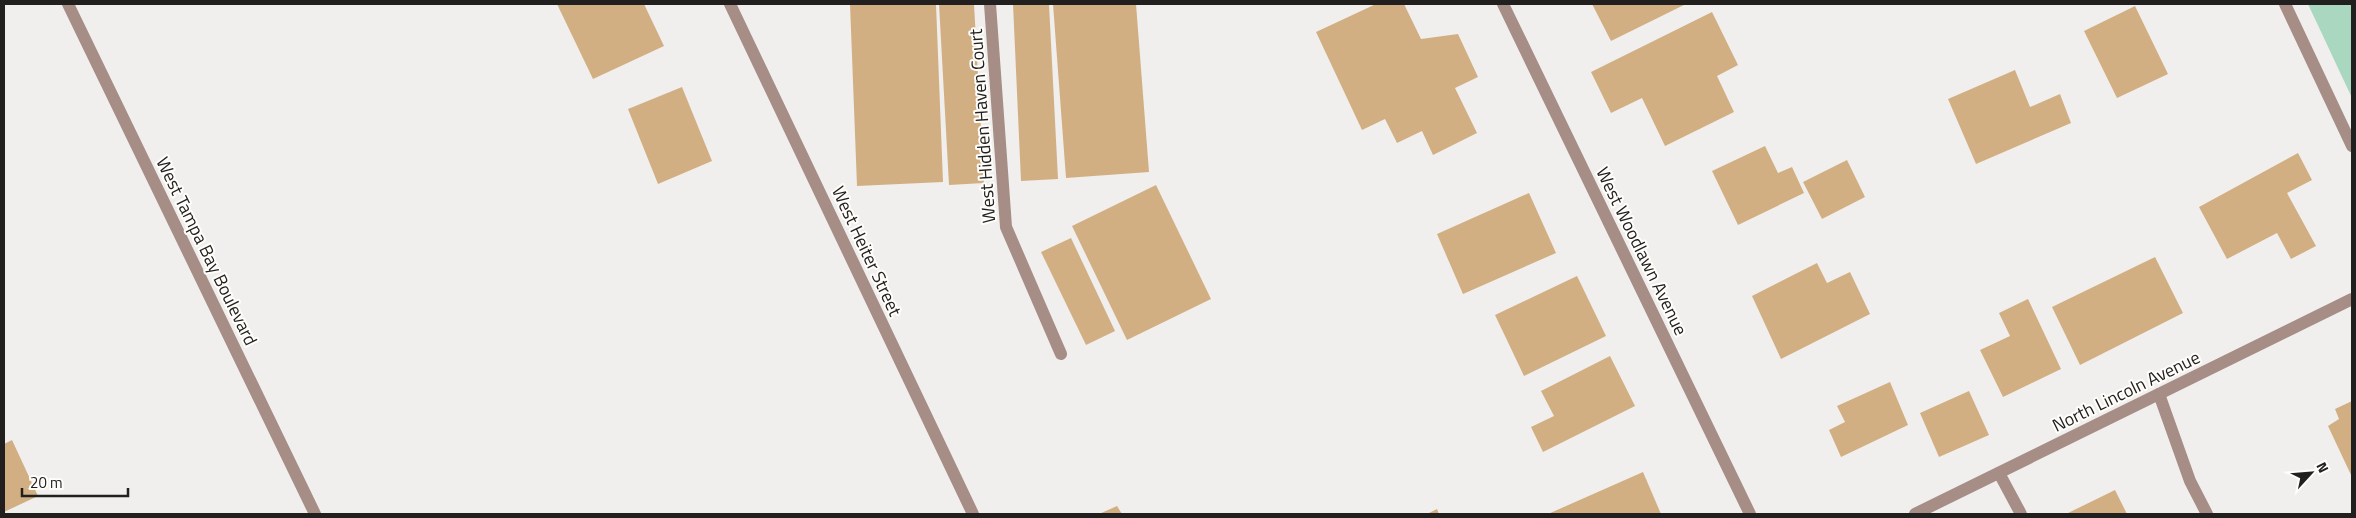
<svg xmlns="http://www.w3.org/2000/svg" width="2356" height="518" viewBox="0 0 2356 518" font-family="'Titillium Web',sans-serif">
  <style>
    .green { fill: #a9d7bf }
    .building { fill: #d2af82 }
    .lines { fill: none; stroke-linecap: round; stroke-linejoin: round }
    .minor { stroke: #a68d86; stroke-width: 12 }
    .labels { text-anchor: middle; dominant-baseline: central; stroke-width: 4; stroke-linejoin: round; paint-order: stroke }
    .street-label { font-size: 18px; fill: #21201f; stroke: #fffdfa }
  </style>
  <rect width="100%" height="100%" fill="#f1efed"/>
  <polygon class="green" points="2308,4 2352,4 2352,98"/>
  <g class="building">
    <polygon points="557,4 644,4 664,46 593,79"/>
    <polygon points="850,4 936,4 943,182 857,186"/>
    <polygon points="939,4 974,4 984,183 949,185"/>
    <polygon points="1013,4 1049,4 1058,179 1021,181"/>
    <polygon points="1053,4 1136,4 1149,172 1066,178"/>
    <polygon points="1376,4 1404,4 1421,39 1458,34 1478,77 1455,88 1477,133 1433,155 1422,131 1397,143 1385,119 1362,130 1316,32"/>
    <polygon points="1592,4 1686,4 1611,41"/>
    <polygon points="2135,6 2168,74 2117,98 2084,31"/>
    <polygon points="1712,12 1738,65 1717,76 1734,112 1665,146 1642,98 1611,113 1591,72"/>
    <polygon points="2015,70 2030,107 2060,94 2071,123 1976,164 1948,99"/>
    <polygon points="682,87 712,161 658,184 628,109"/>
    <polygon points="1765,146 1778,173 1792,167 1804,193 1738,225 1712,171"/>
    <polygon points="2298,153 2312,180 2287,193 2316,246 2291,259 2277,233 2227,259 2199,207"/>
    <polygon points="1847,160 1865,197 1822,219 1803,182"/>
    <polygon points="1156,185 1211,299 1127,340 1072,226"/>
    <polygon points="1529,193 1556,253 1463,294 1437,234"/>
    <polygon points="1071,238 1115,331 1086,345 1041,252"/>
    <polygon points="2155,257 2183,313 2080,365 2052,307"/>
    <polygon points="1817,263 1827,283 1850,272 1870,314 1781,359 1752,296"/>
    <polygon points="1577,276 1606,336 1524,376 1495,315"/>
    <polygon points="2028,299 2061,369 2003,397 1980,350 2010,336 1999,313"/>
    <polygon points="1610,356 1635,406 1543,452 1531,427 1554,416 1541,391"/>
    <polygon points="1890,382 1908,425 1841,457 1829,430 1845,422 1837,406"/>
    <polygon points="1969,391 1989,435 1939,457 1920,413"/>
    <polygon points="2352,401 2352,477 2328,426 2339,419 2335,409"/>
    <polygon points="12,440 38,496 4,512 4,444"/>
    <polygon points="1643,472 1661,514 1548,514"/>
    <polygon points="2115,490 2127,514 2066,514"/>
    <polygon points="1117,506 1122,514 1099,514"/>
    <polygon points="1437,509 1439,514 1427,514"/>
  </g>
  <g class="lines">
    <g class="minor">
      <polyline points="68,4 315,514"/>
      <polyline points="730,4 973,514"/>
      <polyline points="990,4 1006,227 1061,354"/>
      <polyline points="1503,4 1750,514"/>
      <polyline points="2285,4 2352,146"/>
      <polyline points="2159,394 2190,481 2207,514"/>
      <polyline points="1999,473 2021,514"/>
      <polyline points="1915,514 2352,299"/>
    </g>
  </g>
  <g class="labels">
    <g class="street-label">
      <text transform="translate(982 126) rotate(-94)">West Hidden Haven Court</text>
      <text transform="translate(207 251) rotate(64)">West Tampa Bay Boulevard</text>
      <text transform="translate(867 251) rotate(65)">West Heiter Street</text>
      <text transform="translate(1642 251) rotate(64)">West Woodlawn Avenue</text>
      <text transform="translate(2126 391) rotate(-26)">North Lincoln Avenue</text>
    </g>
  </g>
  <rect width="2356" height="518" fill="none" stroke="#21201f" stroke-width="10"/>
  <g transform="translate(2311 473) rotate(64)" stroke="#fffdfa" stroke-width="4" paint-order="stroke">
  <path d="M0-4L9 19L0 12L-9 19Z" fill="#21201f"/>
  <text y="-8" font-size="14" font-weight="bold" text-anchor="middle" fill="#21201f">N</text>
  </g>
  <path d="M22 488v8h106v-8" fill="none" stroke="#21201f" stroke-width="2.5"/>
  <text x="30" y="488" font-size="15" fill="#21201f" stroke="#fffdfa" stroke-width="4" paint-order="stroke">20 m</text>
</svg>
